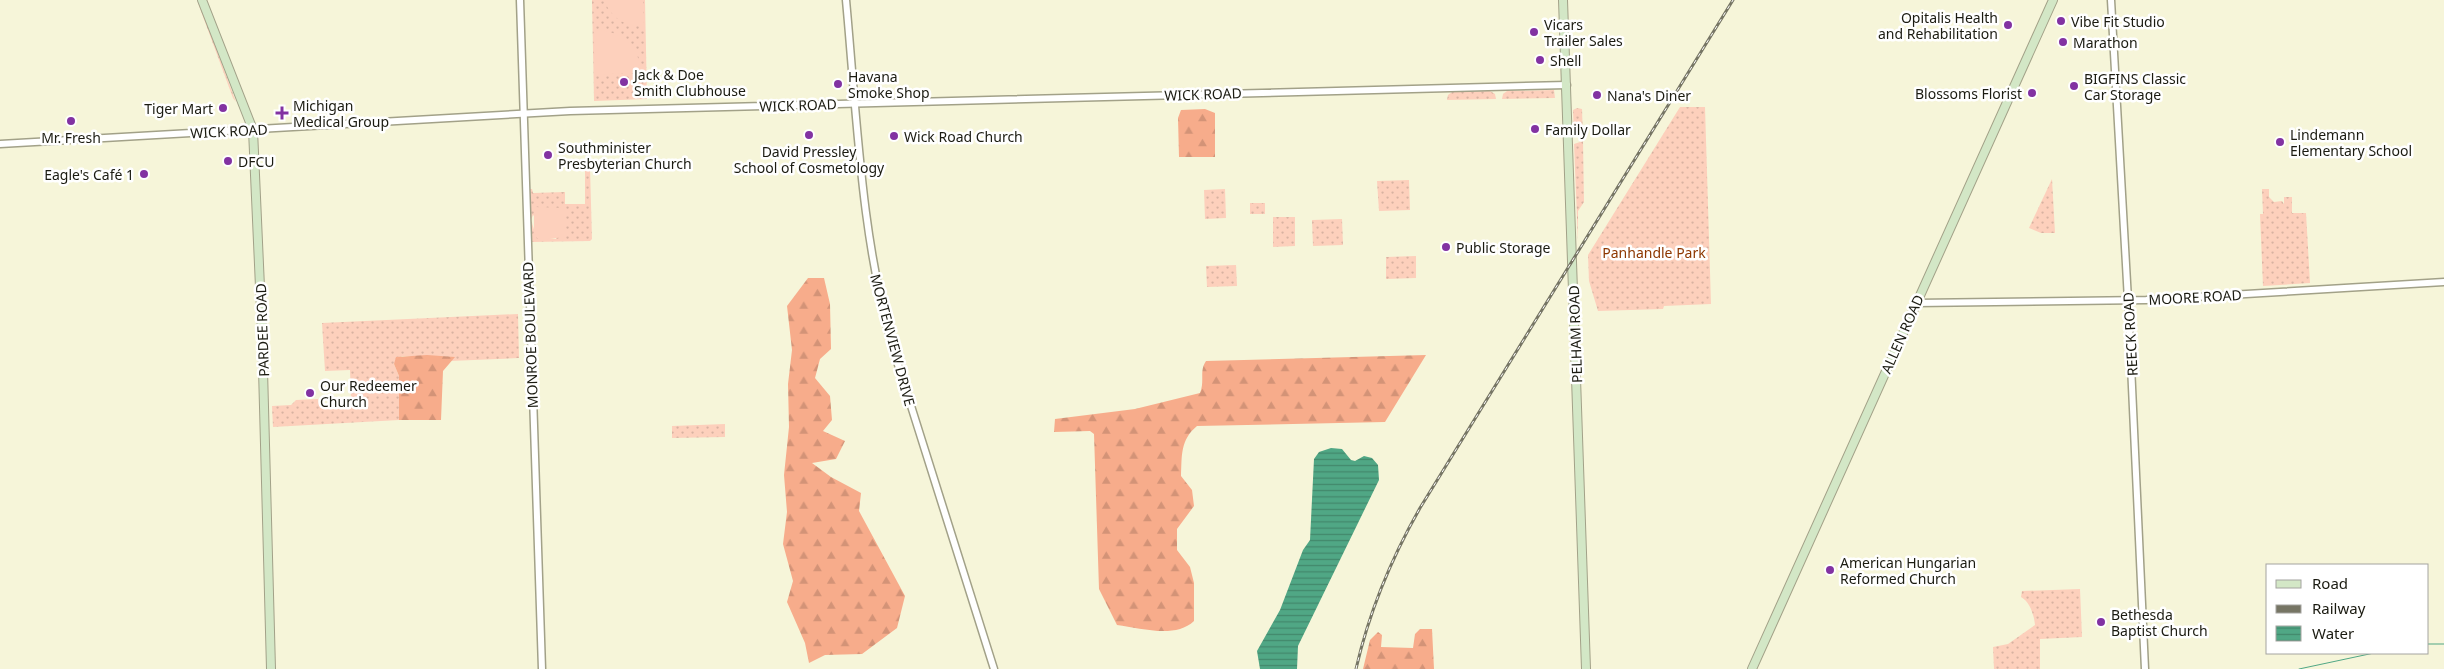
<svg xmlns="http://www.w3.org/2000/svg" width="2444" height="669" viewBox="0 0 2444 669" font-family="'Noto Sans',sans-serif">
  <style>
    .grass { fill: url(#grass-dots); fill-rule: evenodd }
    .forest { fill: url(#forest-firs) }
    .garden { fill: #fdd0bc }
    .water { fill: url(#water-rules) }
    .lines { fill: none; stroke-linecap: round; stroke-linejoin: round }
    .stream { stroke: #50a785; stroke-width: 1 }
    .tertiary-casing { stroke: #a2a188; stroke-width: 9 }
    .secondary-casing { stroke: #a2a188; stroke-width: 10 }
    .tertiary { stroke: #fff; stroke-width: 6 }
    .secondary { stroke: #d3e7c6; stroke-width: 8 }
    .rail-casing { stroke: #767564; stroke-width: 3 }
    .rail { stroke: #fff; stroke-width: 1; stroke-dasharray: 4; stroke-linecap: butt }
    .poi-dot { fill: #8232a2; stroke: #fff; stroke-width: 2 }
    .labels { text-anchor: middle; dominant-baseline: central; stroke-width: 5; stroke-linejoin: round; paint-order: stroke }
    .poi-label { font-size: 14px; fill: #1b1b11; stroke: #fff; text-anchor: start }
    .street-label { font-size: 14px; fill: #1b1b11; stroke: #fff }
    .park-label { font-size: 14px; fill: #8d3700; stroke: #fff }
  </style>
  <defs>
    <pattern id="grass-dots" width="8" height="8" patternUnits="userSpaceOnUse" patternTransform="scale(1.25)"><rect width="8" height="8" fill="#fdd0bc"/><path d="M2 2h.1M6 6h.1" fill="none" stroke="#d8b2a1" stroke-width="1.8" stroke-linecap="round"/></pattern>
    <pattern id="forest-firs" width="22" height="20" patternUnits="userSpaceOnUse" patternTransform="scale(1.25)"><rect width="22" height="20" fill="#f7ac8b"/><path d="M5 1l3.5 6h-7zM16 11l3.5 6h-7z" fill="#d39377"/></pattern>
    <pattern id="water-rules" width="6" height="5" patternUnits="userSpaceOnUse" patternTransform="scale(1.25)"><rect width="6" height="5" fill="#50a785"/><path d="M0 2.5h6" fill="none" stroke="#42876b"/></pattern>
  </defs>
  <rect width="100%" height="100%" fill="#f6f5d9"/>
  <g class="grass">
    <polygon points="592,0 645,0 647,99 594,101"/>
    <polygon points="198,3 200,5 236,102 233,98"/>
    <polygon points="1554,90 1555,98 1502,99 1503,94 1507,91"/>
    <polygon points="1490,91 1495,94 1496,99 1447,100 1448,95 1452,92"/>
    <polygon points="1680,107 1705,107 1711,304 1664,306 1663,309 1598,311 1589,281 1588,255"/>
    <polygon points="1577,108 1582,109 1583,138 1574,136 1573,110"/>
    <polygon points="1583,141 1584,202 1578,211 1578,242 1574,144"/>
    <path d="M588 168H590L592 239 590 241 532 242 529 189H532L533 193 565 192V204H585V170ZM533 215 556 237V239L536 236 531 220Z"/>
    <polygon points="2052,179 2055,233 2041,233 2029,228"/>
    <polygon points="1409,180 1410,210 1379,211 1377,181"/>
    <polygon points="1225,189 1226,218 1205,219 1204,190"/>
    <polygon points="2262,189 2269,189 2269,197 2274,202 2282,201 2284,204 2284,197 2292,197 2292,213 2306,213 2310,283 2263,286 2260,214 2263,214"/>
    <rect x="1250" y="203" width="15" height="11"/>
    <polygon points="1273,217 1295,217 1295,246 1273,247"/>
    <polygon points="1342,219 1343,245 1313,246 1312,220"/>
    <polygon points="1416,256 1416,278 1386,279 1386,257"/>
    <polygon points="1236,265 1237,286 1207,287 1206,266"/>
    <polygon points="518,314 519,358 450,361 454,357 402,356 394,364 399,376 399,420 273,427 272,406 291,405 296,400 318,399 319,404 346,403 346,398 351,398 350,370 325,371 322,323"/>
    <polygon points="725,424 725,437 672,438 672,426"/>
    <path d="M2080 589 2082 637 2040 639V669H1994L1993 647 2008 644 2035 625C2034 615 2030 602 2021 597L2022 591Z"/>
  </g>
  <g class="forest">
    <polygon points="1181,110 1205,109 1215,113 1215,157 1179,157 1178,118"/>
    <polygon points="808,278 824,278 830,304 831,349 820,359 815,378 830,396 832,420 823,431 845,441 836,459 812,463 831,477 861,493 859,511 905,596 897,628 862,654 825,655 809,663 805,643 787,602 793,581 783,544 787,512 784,475 789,427 788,384 792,350 787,306"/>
    <polygon points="427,355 455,357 443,371 441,420 399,420 399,376 394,364 396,357"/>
    <path d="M1426 355 1385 422 1197 426C1180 440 1182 456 1181 476L1192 490 1194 506 1177 529V550L1190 567 1194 583V621C1175 639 1141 628 1117 625L1099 589 1094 434 1090 431 1054 432 1055 419 1135 409 1200 393C1205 381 1199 371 1206 361Z"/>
    <polygon points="1420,629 1432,629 1434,669 1363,669 1370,640 1378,632 1382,635 1381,647 1413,648 1415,634"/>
  </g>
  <g class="garden">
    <path d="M604 0H643L644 26C625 27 611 18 604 0Z"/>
    <path d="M595 30C620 30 641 46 640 72L623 75 622 73 601 75 594 69Z"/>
    <polygon points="534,207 565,208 565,237 539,240 534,235"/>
  </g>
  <polygon class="water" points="1331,448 1342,449 1351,460 1355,461 1364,456 1372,458 1378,465 1379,480 1298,646 1297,669 1260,669 1257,651 1280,610 1303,550 1310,540 1314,459 1319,452"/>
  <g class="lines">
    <g class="stream">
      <polyline points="2428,644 2444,644"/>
      <polyline points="2299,669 2374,653"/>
    </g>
    <g class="tertiary-casing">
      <g id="tertiary">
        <polyline points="520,0 542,669"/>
        <path d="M846 0C857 118 861 238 894 352L994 669"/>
        <polyline points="2111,0 2128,300 2145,669"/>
        <polyline points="0,144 570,111 1567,85"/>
        <polyline points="1916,303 2146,300 2444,282"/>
      </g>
    </g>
    <g class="secondary-casing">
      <g id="secondary">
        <polyline points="202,0 253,130 262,332 271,669"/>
        <polyline points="1563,0 1586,669"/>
        <polyline points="1752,669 2053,0"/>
      </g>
    </g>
    <use href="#tertiary" class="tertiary"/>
    <use href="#secondary" class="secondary"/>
    <g class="rail-casing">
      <path id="rail" d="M1356 669C1369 612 1391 559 1420 508L1733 0"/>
    </g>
    <use href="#rail" class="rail"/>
  </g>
  <g class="poi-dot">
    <circle cx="2061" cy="21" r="5"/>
    <circle cx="2008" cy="25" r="5"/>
    <circle cx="1534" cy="32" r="5"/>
    <circle cx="2063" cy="42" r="5"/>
    <circle cx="1540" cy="60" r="5"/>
    <circle cx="624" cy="82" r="5"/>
    <circle cx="838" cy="84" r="5"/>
    <circle cx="2074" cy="86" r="5"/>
    <circle cx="2032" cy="93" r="5"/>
    <circle cx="1597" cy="95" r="5"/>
    <circle cx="223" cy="108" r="5"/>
    <path d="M279.5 105.5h5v5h5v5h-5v5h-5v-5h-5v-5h5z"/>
    <circle cx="71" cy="121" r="5"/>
    <circle cx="1535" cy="129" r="5"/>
    <circle cx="809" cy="135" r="5"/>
    <circle cx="894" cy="136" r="5"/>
    <circle cx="2280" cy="142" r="5"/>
    <circle cx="548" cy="155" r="5"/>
    <circle cx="228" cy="161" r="5"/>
    <circle cx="144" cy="174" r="5"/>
    <circle cx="1446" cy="247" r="5"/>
    <circle cx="310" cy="393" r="5"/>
    <circle cx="1830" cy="570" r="5"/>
    <circle cx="2101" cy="622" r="5"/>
  </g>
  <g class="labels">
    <g class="poi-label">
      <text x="1998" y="17" text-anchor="end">Opitalis Health<tspan x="1998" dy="16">and Rehabilitation</tspan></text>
      <text x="2071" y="21">Vibe Fit Studio</text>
      <text x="1544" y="24">Vicars<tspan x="1544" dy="16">Trailer Sales</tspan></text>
      <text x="2073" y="42">Marathon</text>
      <text x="1550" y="60">Shell</text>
      <text x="634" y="74">Jack &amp; Doe<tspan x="634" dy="16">Smith Clubhouse</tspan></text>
      <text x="848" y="76">Havana<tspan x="848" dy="16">Smoke Shop</tspan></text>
      <text x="2084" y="78">BIGFINS Classic<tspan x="2084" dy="16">Car Storage</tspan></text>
      <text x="2022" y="93" text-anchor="end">Blossoms Florist</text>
      <text x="1607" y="95">Nana's Diner</text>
      <text x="293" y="105">Michigan<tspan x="293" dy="16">Medical Group</tspan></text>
      <text x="213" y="108" text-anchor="end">Tiger Mart</text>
      <text x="1545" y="129">Family Dollar</text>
      <text x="2290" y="134">Lindemann<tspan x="2290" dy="16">Elementary School</tspan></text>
      <text x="904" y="136">Wick Road Church</text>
      <text x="71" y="137" text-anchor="middle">Mr. Fresh</text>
      <text x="558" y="147">Southminister<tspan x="558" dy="16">Presbyterian Church</tspan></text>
      <text x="809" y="151" text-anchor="middle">David Pressley<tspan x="809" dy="16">School of Cosmetology</tspan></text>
      <text x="238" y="161">DFCU</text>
      <text x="134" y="174" text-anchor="end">Eagle's Café 1</text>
      <text x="1456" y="247">Public Storage</text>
      <text x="320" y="385">Our Redeemer<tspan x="320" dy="16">Church</tspan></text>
      <text x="1840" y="562">American Hungarian<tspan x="1840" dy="16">Reformed Church</tspan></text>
      <text x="2111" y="614">Bethesda<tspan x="2111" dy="16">Baptist Church</tspan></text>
    </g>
    <g class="street-label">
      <text transform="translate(1203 94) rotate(-2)">WICK ROAD</text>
      <text transform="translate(798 105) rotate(-2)">WICK ROAD</text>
      <text transform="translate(229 131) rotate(-3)">WICK ROAD</text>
      <text transform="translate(2195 297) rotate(-3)">MOORE ROAD</text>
      <text transform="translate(262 330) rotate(-92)">PARDEE ROAD</text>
      <text transform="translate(1575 334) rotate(-92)">PELHAM ROAD</text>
      <text transform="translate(1902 334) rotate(-66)">ALLEN ROAD</text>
      <text transform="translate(2130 334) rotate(-93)">REECK ROAD</text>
      <text transform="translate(530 335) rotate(-92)">MONROE BOULEVARD</text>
      <text transform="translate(893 340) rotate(75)">MORTENVIEW DRIVE</text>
    </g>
    <g class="park-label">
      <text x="1654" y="252">Panhandle Park</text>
    </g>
  </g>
  <rect x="2266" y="564" width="162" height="90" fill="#ffffff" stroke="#a4a4a0"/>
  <rect x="2276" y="580" width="25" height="8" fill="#d3e7c6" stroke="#a4a4a0"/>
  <text x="2312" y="589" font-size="15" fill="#1b1b11">Road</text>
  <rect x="2276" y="605" width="25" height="8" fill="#767564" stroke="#a4a4a0"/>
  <text x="2312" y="614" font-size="15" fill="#1b1b11">Railway</text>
  <rect x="2276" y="626" width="25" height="15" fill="url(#water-rules)" stroke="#a4a4a0"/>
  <text x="2312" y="639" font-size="15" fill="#1b1b11">Water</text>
</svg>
